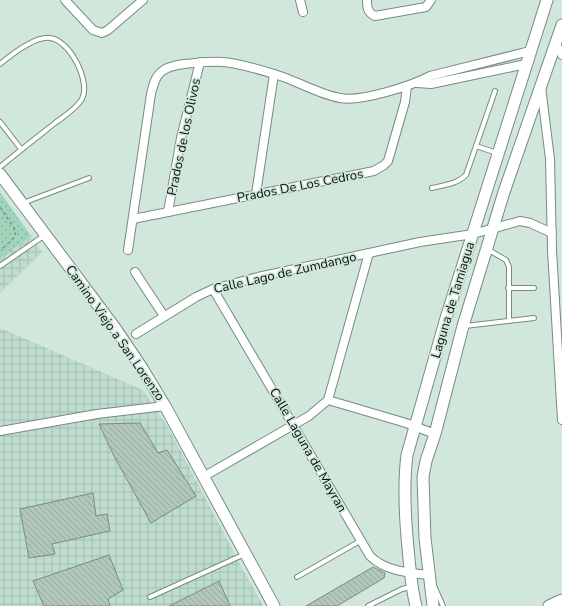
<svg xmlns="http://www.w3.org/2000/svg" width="562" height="606" viewBox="0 0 562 606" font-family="'Nunito Sans',sans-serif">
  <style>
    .industrial { fill: url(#industrial-grid) }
    .park { fill: url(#park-dots) }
    .building { fill: url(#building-back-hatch); stroke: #788c82 }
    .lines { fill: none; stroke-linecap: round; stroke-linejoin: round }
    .lane-casing { stroke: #778b81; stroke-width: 6 }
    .street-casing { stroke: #778b81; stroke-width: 10 }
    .secondary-casing { stroke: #778b81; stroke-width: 13 }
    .path { stroke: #83938c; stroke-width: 1.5; stroke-dasharray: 3 3; stroke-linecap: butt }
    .lane { stroke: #fff; stroke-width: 4 }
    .street { stroke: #fff; stroke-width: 8 }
    .secondary { stroke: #fff; stroke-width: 11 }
    .labels { text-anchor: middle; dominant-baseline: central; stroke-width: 3.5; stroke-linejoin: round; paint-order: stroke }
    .street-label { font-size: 13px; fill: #0b120f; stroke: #d1e7dc }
  </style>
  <defs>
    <pattern id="industrial-grid" width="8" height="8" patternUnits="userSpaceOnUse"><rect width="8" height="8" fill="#bfddce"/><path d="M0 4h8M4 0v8" fill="none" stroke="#a3bdb0"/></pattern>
    <pattern id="park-dots" width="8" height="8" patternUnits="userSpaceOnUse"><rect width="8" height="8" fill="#a0d4bb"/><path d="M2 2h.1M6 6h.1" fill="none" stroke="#88b5a0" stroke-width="1.8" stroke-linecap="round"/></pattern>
    <pattern id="building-back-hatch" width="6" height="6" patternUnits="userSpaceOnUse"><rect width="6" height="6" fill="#b1c7bc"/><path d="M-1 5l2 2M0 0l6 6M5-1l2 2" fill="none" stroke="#97aaa0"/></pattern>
  </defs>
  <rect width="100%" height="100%" fill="#d1e7dc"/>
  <g class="industrial">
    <polygon points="31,236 42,252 0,293 0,259"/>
    <polygon points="0,328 143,390 168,427 241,566 263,606 0,606"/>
  </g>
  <polygon class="park" points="0,192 31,236 0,259"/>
  <g class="building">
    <polygon points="140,423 158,453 167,450 196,496 151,523 114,456 99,424"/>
    <polygon points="93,493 96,516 107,514 110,531 52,544 55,554 29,558 20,509"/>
    <polygon points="109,555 123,590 108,599 110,606 44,606 33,581"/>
    <polygon points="373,567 385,573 384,578 337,606 306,606"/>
    <polygon points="219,581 230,606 169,606"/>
  </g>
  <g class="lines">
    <g class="lane-casing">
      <g id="lane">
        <path d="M0 64C11 55 35 36 50 38 70 40 91 82 82 99 76 109 63 117 55 123 36 138 18 152 0 167"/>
        <polyline points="0,122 21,149"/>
        <polyline points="476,146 497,153"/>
        <path d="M432 188C444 185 457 184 466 175L495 91"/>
        <polyline points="23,203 89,178"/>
        <polyline points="487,249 506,260 509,267 509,321"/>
        <polyline points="0,266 45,235"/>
        <polyline points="508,288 534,288"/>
        <polyline points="465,326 534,318"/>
        <polyline points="297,577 360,541"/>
        <polyline points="435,588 443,606"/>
        <polyline points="150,597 245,554"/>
        <polyline points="368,606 402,589 411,587"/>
      </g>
    </g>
    <g class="street-casing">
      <g id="street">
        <polyline points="65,0 93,30 102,33 108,30 143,0"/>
        <polyline points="300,0 303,12"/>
        <path d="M367 0C367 8 368 13 375 16L426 7 431 0"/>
        <polyline points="555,43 562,55"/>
        <polyline points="417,83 431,84 526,64"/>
        <polyline points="541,87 550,159 552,250 562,420"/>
        <polyline points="256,194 274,74"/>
        <polyline points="168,212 181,138 200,62"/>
        <polyline points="133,219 374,171 384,165 388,161 405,102 407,86"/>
        <path d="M128 250 151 94C153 86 155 77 161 72 166 67 177 65 184 64 197 63 210 61 223 62 236 63 261 70 274 74 296 80 317 94 340 98 361 102 411 86 430 76L530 51"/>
        <polyline points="135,272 164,316"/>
        <path d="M213 289 370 556C385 571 409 573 429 575"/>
        <polyline points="136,334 196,297 213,289 258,277 420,242 473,234 520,221 530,223 552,233"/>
        <polyline points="328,400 369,253"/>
        <polyline points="328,400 406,423 435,434"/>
        <polyline points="0,431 97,414 165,406"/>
        <polyline points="203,477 309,416 328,400"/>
      </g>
    </g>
    <g class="secondary-casing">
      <g id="secondary">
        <polyline points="0,174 115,328 142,368 165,406 274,606"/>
        <path d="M416 606C411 587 410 568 408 548 405 517 403 486 407 455L446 318 547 0"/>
        <polyline points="433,606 425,538 423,477 426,461 435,434 463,326 504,192 562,25"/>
        <polyline points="549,606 562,600"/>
      </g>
    </g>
    <path class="path" d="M0 207 16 231C15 239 7 245 0 250"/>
    <use href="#lane" class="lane"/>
    <use href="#street" class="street"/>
    <use href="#secondary" class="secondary"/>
  </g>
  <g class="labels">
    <g class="street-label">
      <text transform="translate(184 137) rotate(-78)">Prados de los Olivos</text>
      <text transform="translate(300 186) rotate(-11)">Prados De Los Cedros</text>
      <text transform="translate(285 273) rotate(-13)">Calle Lago de Zumdango</text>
      <text transform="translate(453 300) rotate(-73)">Laguna de Tamiagua</text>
      <text transform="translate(115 333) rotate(55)">Camino Viejo a San Lorenzo</text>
      <text transform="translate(308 450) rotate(60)">Calle Laguna de Mayran</text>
    </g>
  </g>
</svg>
